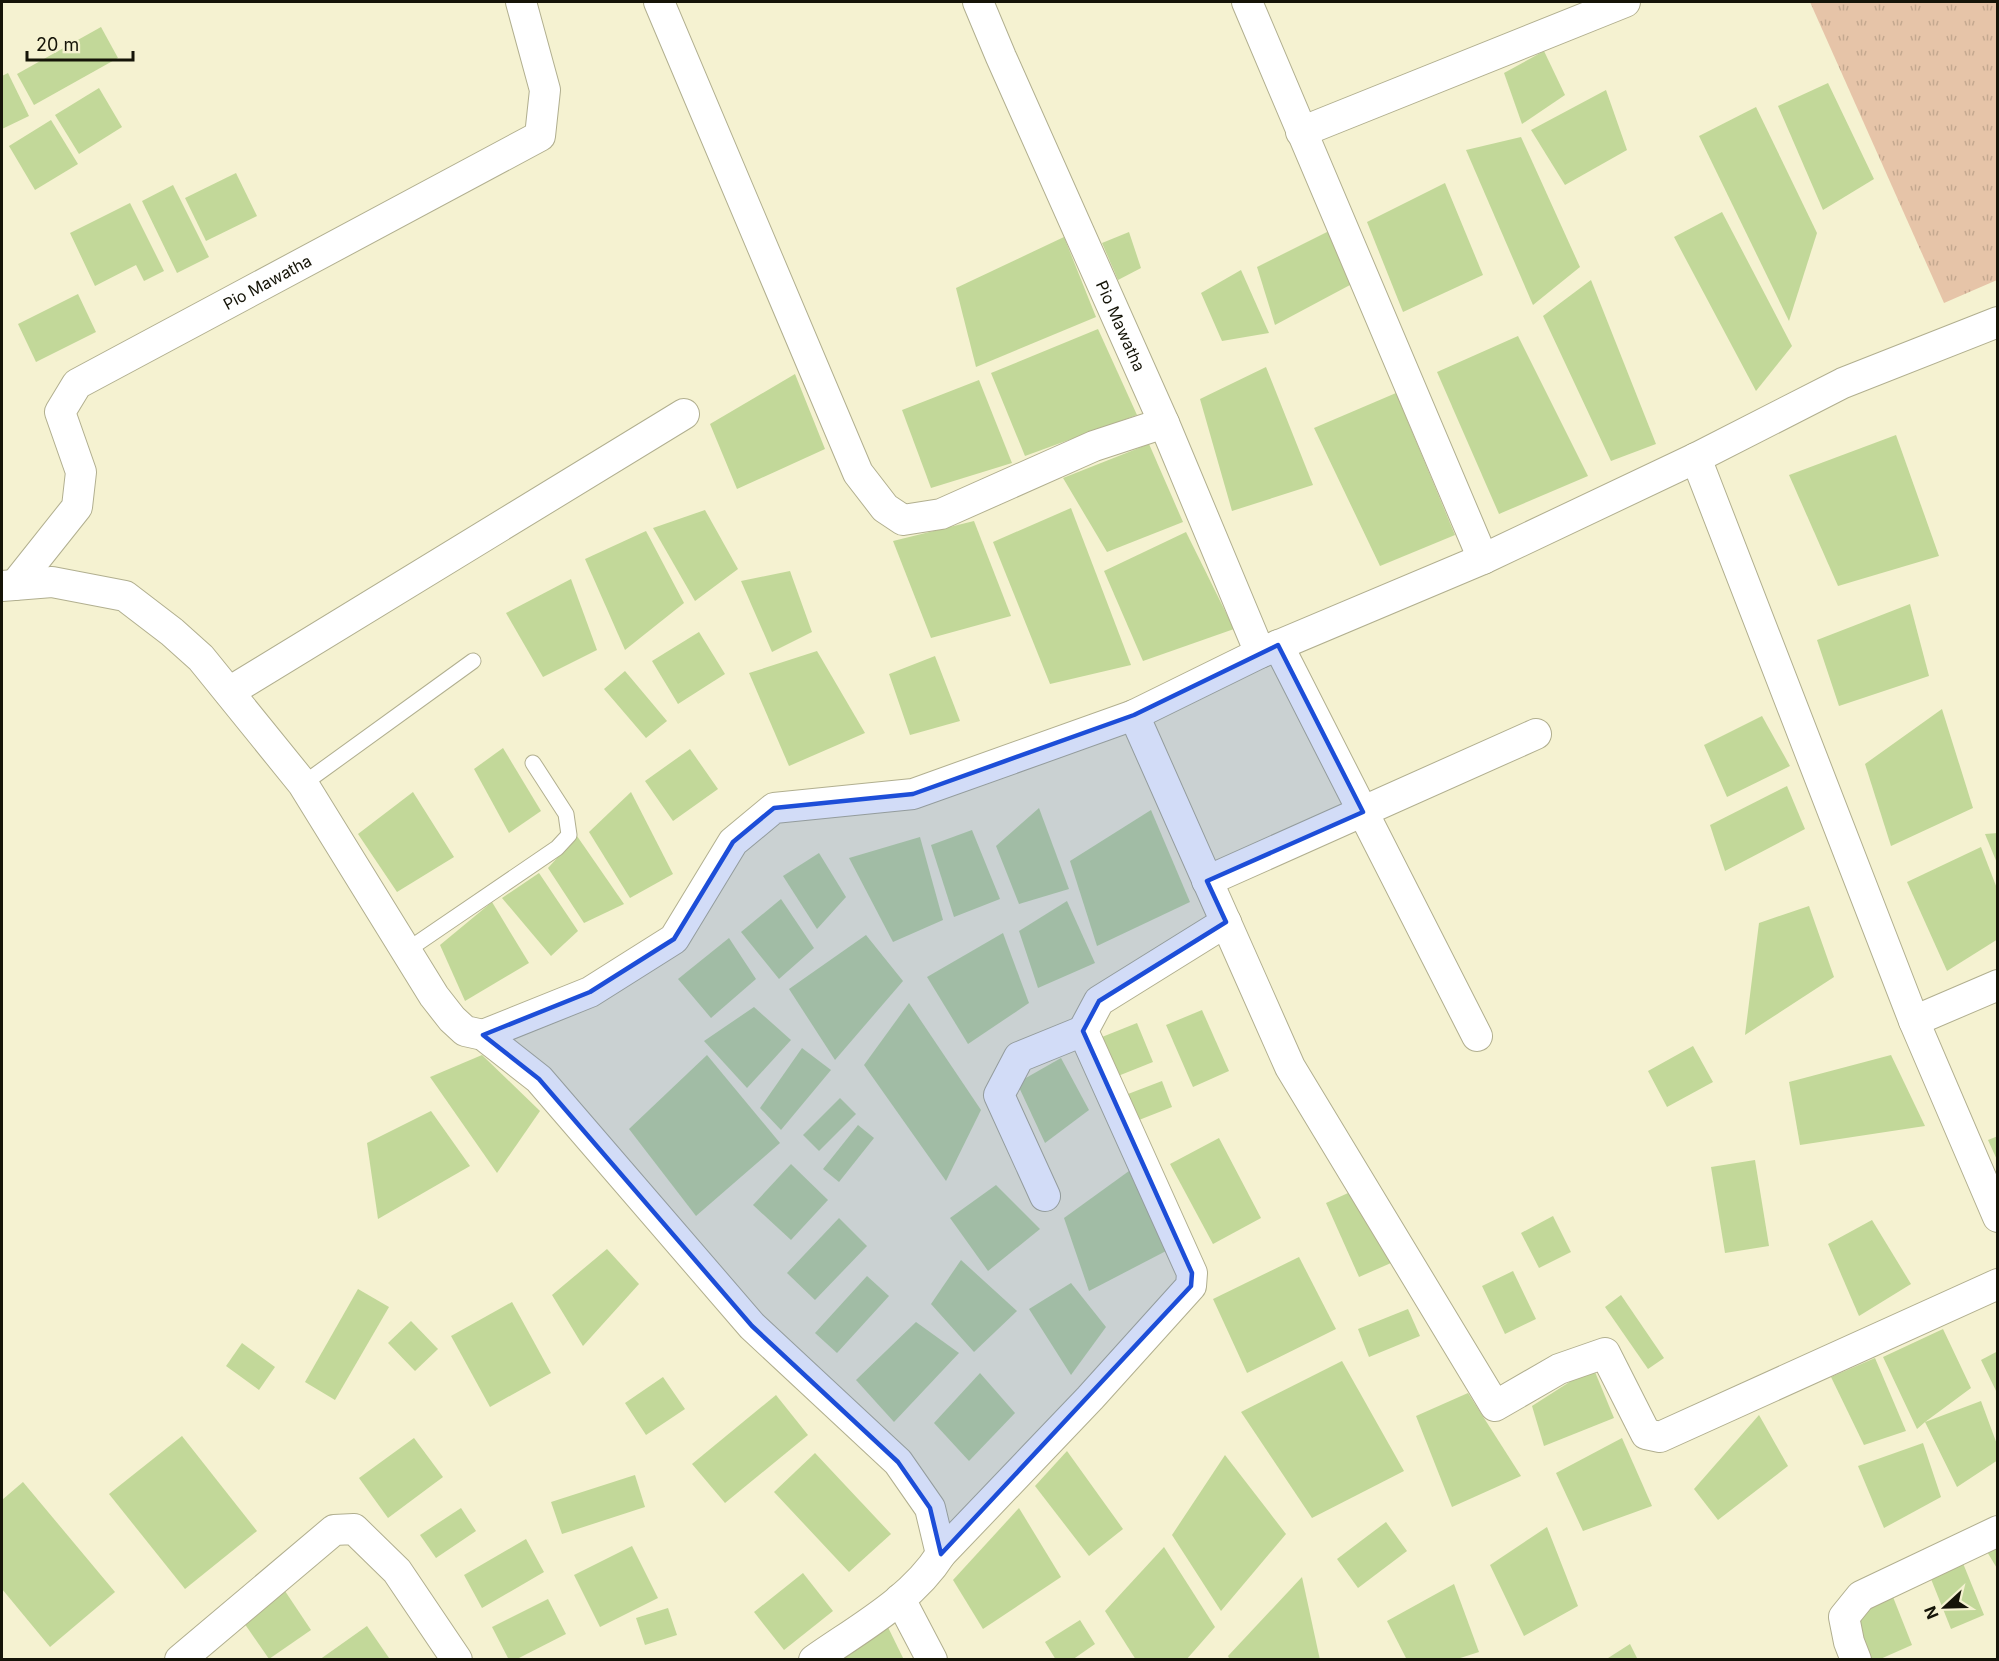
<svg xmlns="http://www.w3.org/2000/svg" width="1999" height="1661" viewBox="0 0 1999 1661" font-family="Inter,sans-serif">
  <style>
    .park { fill: url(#park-tufts) }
    .building { fill: #c2d899 }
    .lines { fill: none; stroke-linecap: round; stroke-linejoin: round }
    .lane-casing { stroke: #b1af8f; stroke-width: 17 }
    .street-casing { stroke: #b1af8f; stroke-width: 32 }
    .lane { stroke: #fff; stroke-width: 15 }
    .street { stroke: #fff; stroke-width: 30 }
    .marked { fill: #1d4ed8; fill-opacity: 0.2; stroke: #1d4ed8; stroke-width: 4.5; stroke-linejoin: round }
    .labels { text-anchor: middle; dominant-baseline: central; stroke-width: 5; stroke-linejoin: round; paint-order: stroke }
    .street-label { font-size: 16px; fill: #151408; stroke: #f5f2d1 }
  </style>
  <defs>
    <pattern id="park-tufts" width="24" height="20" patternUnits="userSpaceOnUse" patternTransform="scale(1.5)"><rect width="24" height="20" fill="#e6c4a8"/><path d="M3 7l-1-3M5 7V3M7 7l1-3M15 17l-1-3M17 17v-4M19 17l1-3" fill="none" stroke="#c4a88f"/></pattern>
  </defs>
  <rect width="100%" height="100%" fill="#f5f2d1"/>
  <polygon class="park" points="1810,2 1997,2 1997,280 1944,303"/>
  <g class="building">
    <polygon points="101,27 118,58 34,105 17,74"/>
    <polygon points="1544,51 1565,95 1522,124 1504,73"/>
    <polygon points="8,73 29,116 2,129 2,76"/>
    <polygon points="1828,83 1874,179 1823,210 1778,106"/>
    <polygon points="99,88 122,127 79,154 55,115"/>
    <polygon points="1606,90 1627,150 1565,185 1531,130"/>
    <polygon points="1756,107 1817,233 1789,321 1699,136"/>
    <polygon points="51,120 78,164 35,190 9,146"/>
    <polygon points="1521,137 1580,267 1533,305 1466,150"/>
    <polygon points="236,173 257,216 206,241 185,198"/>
    <polygon points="1445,183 1483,275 1403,312 1367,222"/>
    <polygon points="173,185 209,257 177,273 142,201"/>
    <polygon points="130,203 164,271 144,281 136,265 95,286 70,233"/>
    <polygon points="1722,212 1792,346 1756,391 1674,237"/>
    <polygon points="1333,229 1350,285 1275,325 1257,267"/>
    <polygon points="1129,232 1141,268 1118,280 1102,243"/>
    <polygon points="1064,237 1096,317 976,367 956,288"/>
    <polygon points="1241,270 1269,333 1222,341 1201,293"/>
    <polygon points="1591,280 1656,444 1611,461 1543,316"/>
    <polygon points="78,294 96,332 36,362 18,324"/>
    <polygon points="1098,329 1137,415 1025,456 991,373"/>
    <polygon points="1518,336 1588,476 1499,514 1437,372"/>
    <polygon points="1266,367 1313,485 1232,511 1200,399"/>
    <polygon points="795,374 825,449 737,489 710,424"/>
    <polygon points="979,380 1012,463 931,488 902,410"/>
    <polygon points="1396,393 1455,535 1380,566 1314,428"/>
    <polygon points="1896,435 1939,556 1838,586 1789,475"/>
    <polygon points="1149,444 1183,522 1107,552 1063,478"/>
    <polygon points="1071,508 1131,665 1050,684 993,542"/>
    <polygon points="705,510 738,569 695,601 653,528"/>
    <polygon points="974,521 1011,616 931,638 893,541"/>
    <polygon points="646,531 684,603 625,650 585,559"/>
    <polygon points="1186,532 1234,629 1143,661 1104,571"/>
    <polygon points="790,571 812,632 772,652 741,581"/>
    <polygon points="571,579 597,650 543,677 506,613"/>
    <polygon points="1910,604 1929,676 1839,706 1817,640"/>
    <polygon points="699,632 725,674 678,704 652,661"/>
    <polygon points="817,651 865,733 789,766 749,673"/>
    <polygon points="935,656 960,721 910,735 889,674"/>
    <polygon points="625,671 667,721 646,738 604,689"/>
    <polygon points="1942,709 1973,808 1891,846 1865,764"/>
    <polygon points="1762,716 1790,766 1727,797 1704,745"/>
    <polygon points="503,748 541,811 509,833 474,769"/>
    <polygon points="690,749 718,789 673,821 645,781"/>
    <polygon points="1787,786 1805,829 1725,871 1710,825"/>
    <polygon points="413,792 454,857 397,892 358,834"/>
    <polygon points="631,792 673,874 630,898 589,832"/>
    <polygon points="1039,808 1069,889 1019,904 996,846"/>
    <polygon points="1151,810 1190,902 1097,946 1070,861"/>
    <polygon points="972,830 1000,899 954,917 931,845"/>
    <polygon points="1998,833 1998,863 1997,863 1985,834"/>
    <polygon points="577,836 624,904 584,923 548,868"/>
    <polygon points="920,837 943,920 893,942 849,858"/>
    <polygon points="1981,847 1998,891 1998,939 1947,971 1907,882"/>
    <polygon points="819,853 846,897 817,929 783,876"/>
    <polygon points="539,873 578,931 551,956 502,898"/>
    <polygon points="781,899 814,948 779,979 741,932"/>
    <polygon points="1067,901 1095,963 1038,988 1019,931"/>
    <polygon points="492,902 529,963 465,1001 440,945"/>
    <polygon points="1809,906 1834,977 1745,1035 1759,923"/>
    <polygon points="1003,933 1029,1003 968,1044 927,977"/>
    <polygon points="866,935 903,981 835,1060 789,989"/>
    <polygon points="729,938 756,979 711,1018 678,979"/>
    <polygon points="909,1003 981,1110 946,1181 864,1065"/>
    <polygon points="754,1007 791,1040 747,1088 704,1041"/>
    <polygon points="1202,1010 1229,1071 1193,1087 1166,1025"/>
    <polygon points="1137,1023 1153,1062 1118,1076 1102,1037"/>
    <polygon points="1693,1046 1713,1082 1667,1107 1648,1071"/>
    <polygon points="802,1048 831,1070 781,1130 760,1108"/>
    <polygon points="482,1055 540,1111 497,1173 430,1077"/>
    <polygon points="707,1055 780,1143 696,1216 629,1129"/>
    <polygon points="1891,1055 1925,1126 1800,1145 1789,1082"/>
    <polygon points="1061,1058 1089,1110 1045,1143 1017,1083"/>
    <polygon points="1162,1081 1172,1107 1139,1120 1128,1094"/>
    <polygon points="840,1098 856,1114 819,1151 803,1135"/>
    <polygon points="431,1111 470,1166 378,1219 367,1143"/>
    <polygon points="858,1125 874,1138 839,1182 823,1169"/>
    <polygon points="1998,1136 1998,1162 1988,1140"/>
    <polygon points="1219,1138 1261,1218 1213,1244 1170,1164"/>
    <polygon points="1755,1160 1769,1246 1725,1253 1711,1167"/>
    <polygon points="791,1164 828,1200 791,1240 753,1205"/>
    <polygon points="1129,1171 1166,1251 1089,1291 1064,1218"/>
    <polygon points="996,1185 1040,1229 988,1271 950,1218"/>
    <polygon points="1357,1189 1391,1263 1359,1277 1326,1203"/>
    <polygon points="1553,1216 1571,1252 1539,1268 1521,1233"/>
    <polygon points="839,1218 867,1246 815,1300 787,1273"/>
    <polygon points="1872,1220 1911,1284 1859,1316 1828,1244"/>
    <polygon points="607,1249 639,1284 583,1346 552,1295"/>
    <polygon points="1299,1257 1336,1329 1247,1373 1213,1299"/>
    <polygon points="961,1260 1017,1311 974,1352 931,1304"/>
    <polygon points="1513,1271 1536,1319 1505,1334 1482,1286"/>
    <polygon points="867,1276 889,1296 837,1353 815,1333"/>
    <polygon points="1071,1283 1106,1327 1071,1375 1029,1309"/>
    <polygon points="358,1289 389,1307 335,1400 305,1382"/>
    <polygon points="1621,1295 1664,1358 1648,1369 1605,1307"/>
    <polygon points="512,1302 551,1373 490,1407 451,1336"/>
    <polygon points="1408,1309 1420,1336 1369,1357 1358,1329"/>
    <polygon points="411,1321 438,1349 415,1371 388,1343"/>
    <polygon points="916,1322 959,1353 894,1422 856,1380"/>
    <polygon points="1943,1329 1971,1388 1925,1422 1981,1401 1998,1447 1998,1460 1957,1487 1925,1422 1917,1429 1883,1357"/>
    <polygon points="242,1343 275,1367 259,1390 226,1366"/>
    <polygon points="1998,1351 1998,1395 1981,1360"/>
    <polygon points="1875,1358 1906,1431 1864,1445 1831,1377"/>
    <polygon points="1342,1361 1404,1471 1312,1518 1241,1412"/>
    <polygon points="1593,1367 1614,1418 1544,1446 1532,1406"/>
    <polygon points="980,1373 1015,1413 969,1461 934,1423"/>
    <polygon points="663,1377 685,1409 646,1435 625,1403"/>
    <polygon points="1468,1393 1521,1476 1452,1507 1416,1416"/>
    <polygon points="776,1395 808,1435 725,1503 692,1464"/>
    <polygon points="1759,1415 1788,1466 1718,1520 1694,1489"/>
    <polygon points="182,1436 257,1531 185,1589 109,1494"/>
    <polygon points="414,1438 443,1477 388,1518 359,1478"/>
    <polygon points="1622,1438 1652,1506 1583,1531 1556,1473"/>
    <polygon points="1923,1443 1941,1497 1884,1528 1858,1466"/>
    <polygon points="1067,1451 1123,1529 1089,1556 1035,1486"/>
    <polygon points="815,1453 891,1534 849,1572 774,1492"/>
    <polygon points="1225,1455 1286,1534 1221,1611 1172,1535"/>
    <polygon points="635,1475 645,1507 562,1534 551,1502"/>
    <polygon points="23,1482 115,1592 50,1647 2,1589 2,1500"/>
    <polygon points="461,1508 476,1531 436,1558 420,1535"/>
    <polygon points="1019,1508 1061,1577 983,1629 953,1580"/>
    <polygon points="1386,1522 1407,1551 1358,1588 1337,1559"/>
    <polygon points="1547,1527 1578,1606 1524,1636 1490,1565"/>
    <polygon points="1998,1530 1998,1570 1980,1540"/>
    <polygon points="526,1539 544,1572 482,1608 464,1575"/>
    <polygon points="632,1546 658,1598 600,1627 574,1575"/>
    <polygon points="1164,1547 1215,1627 1186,1660 1136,1660 1105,1611"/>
    <polygon points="1958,1551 1984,1615 1951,1629 1925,1564"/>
    <polygon points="803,1573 833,1611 784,1650 754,1612"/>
    <polygon points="1302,1577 1320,1660 1230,1660 1228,1656"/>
    <polygon points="1454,1584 1479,1652 1454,1660 1407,1660 1387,1621"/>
    <polygon points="285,1591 311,1630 269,1659 242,1620"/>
    <polygon points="1893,1597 1912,1645 1878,1660 1862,1660 1844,1617"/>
    <polygon points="548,1599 566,1634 515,1660 509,1660 492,1627"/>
    <polygon points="668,1608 677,1635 645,1645 636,1618"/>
    <polygon points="882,1615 904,1660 808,1660"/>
    <polygon points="1080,1620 1095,1644 1072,1660 1056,1660 1045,1642"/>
    <polygon points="367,1626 389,1658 388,1660 319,1660"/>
    <polygon points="1630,1644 1638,1660 1605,1660"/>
  </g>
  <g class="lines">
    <g class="lane-casing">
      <g id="lane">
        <polyline points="303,784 473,661"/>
        <polyline points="406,951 557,848 569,835 566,814 533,763"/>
      </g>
    </g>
    <g class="street-casing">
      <g id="street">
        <polyline points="659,2 858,473 885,508 903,520 941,514 1094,446 1164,423"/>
        <path id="s1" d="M978 2 1001 57 1164 423 1260 653"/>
        <polyline points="1247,2 1483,559"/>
        <polyline points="1301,132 1625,2"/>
        <polyline points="1696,458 1914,1021 1998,1217"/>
        <path id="s2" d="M15 585 77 507 81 472 60 412 77 384 540 136 545 90 521 2"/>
        <polyline points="2,586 52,582 125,596 172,632 201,658 303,784 434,996 452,1019 465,1031 483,1035 539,1079 752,1326 898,1462 930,1508 941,1554"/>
        <polyline points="1278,645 1477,1036"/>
        <polyline points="229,692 684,414"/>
        <polyline points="1134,715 1290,1067 1495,1406 1559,1369 1605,1353 1646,1434 1660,1437 1998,1284"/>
        <polyline points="1207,881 1536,734"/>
        <polyline points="1914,1021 1998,985"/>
        <polyline points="483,1035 590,992 674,939 733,842 774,808 913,794 1134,715 1260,653 1483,559 1696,458 1843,383 1998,322"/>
        <polyline points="1045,1196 999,1095 1019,1057 1083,1031"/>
        <polyline points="900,1599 932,1660"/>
        <polyline points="180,1660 334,1530 354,1529 397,1571 457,1660"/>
        <path d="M814 1660C858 1629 912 1600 941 1554L1090 1398 1191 1286 1192 1273 1083 1031 1099 1001 1226 922"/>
        <polyline points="1856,1660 1849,1642 1844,1617 1861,1596 1998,1531"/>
      </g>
    </g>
    <use href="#lane" class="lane"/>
    <use href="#street" class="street"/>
  </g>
  <path class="marked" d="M1278 645 1363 812 1207 881 1226 922 1099 1001 1083 1031 1192 1273 1191 1286 941 1554 930 1508 898 1462 752 1326 539 1079 483 1035 590 992 674 939 733 842 774 808 913 794 1134 715Z"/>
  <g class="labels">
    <g class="street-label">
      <text stroke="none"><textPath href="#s2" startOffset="447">Pio Mawatha</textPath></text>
      <text stroke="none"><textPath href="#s1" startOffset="354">Pio Mawatha</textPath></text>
    </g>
  </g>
  <rect width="1999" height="1661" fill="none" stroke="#151408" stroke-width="6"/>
  <g transform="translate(1945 1607) rotate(248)" stroke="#f5f2d1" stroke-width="4.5" paint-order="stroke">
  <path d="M0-4.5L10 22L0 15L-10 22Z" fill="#151408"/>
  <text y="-9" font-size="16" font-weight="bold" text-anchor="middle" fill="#151408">N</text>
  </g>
  <path d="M27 51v9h106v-9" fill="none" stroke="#151408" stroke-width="3"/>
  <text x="36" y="51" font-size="18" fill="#151408" stroke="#f5f2d1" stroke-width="4.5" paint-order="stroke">20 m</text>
</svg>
